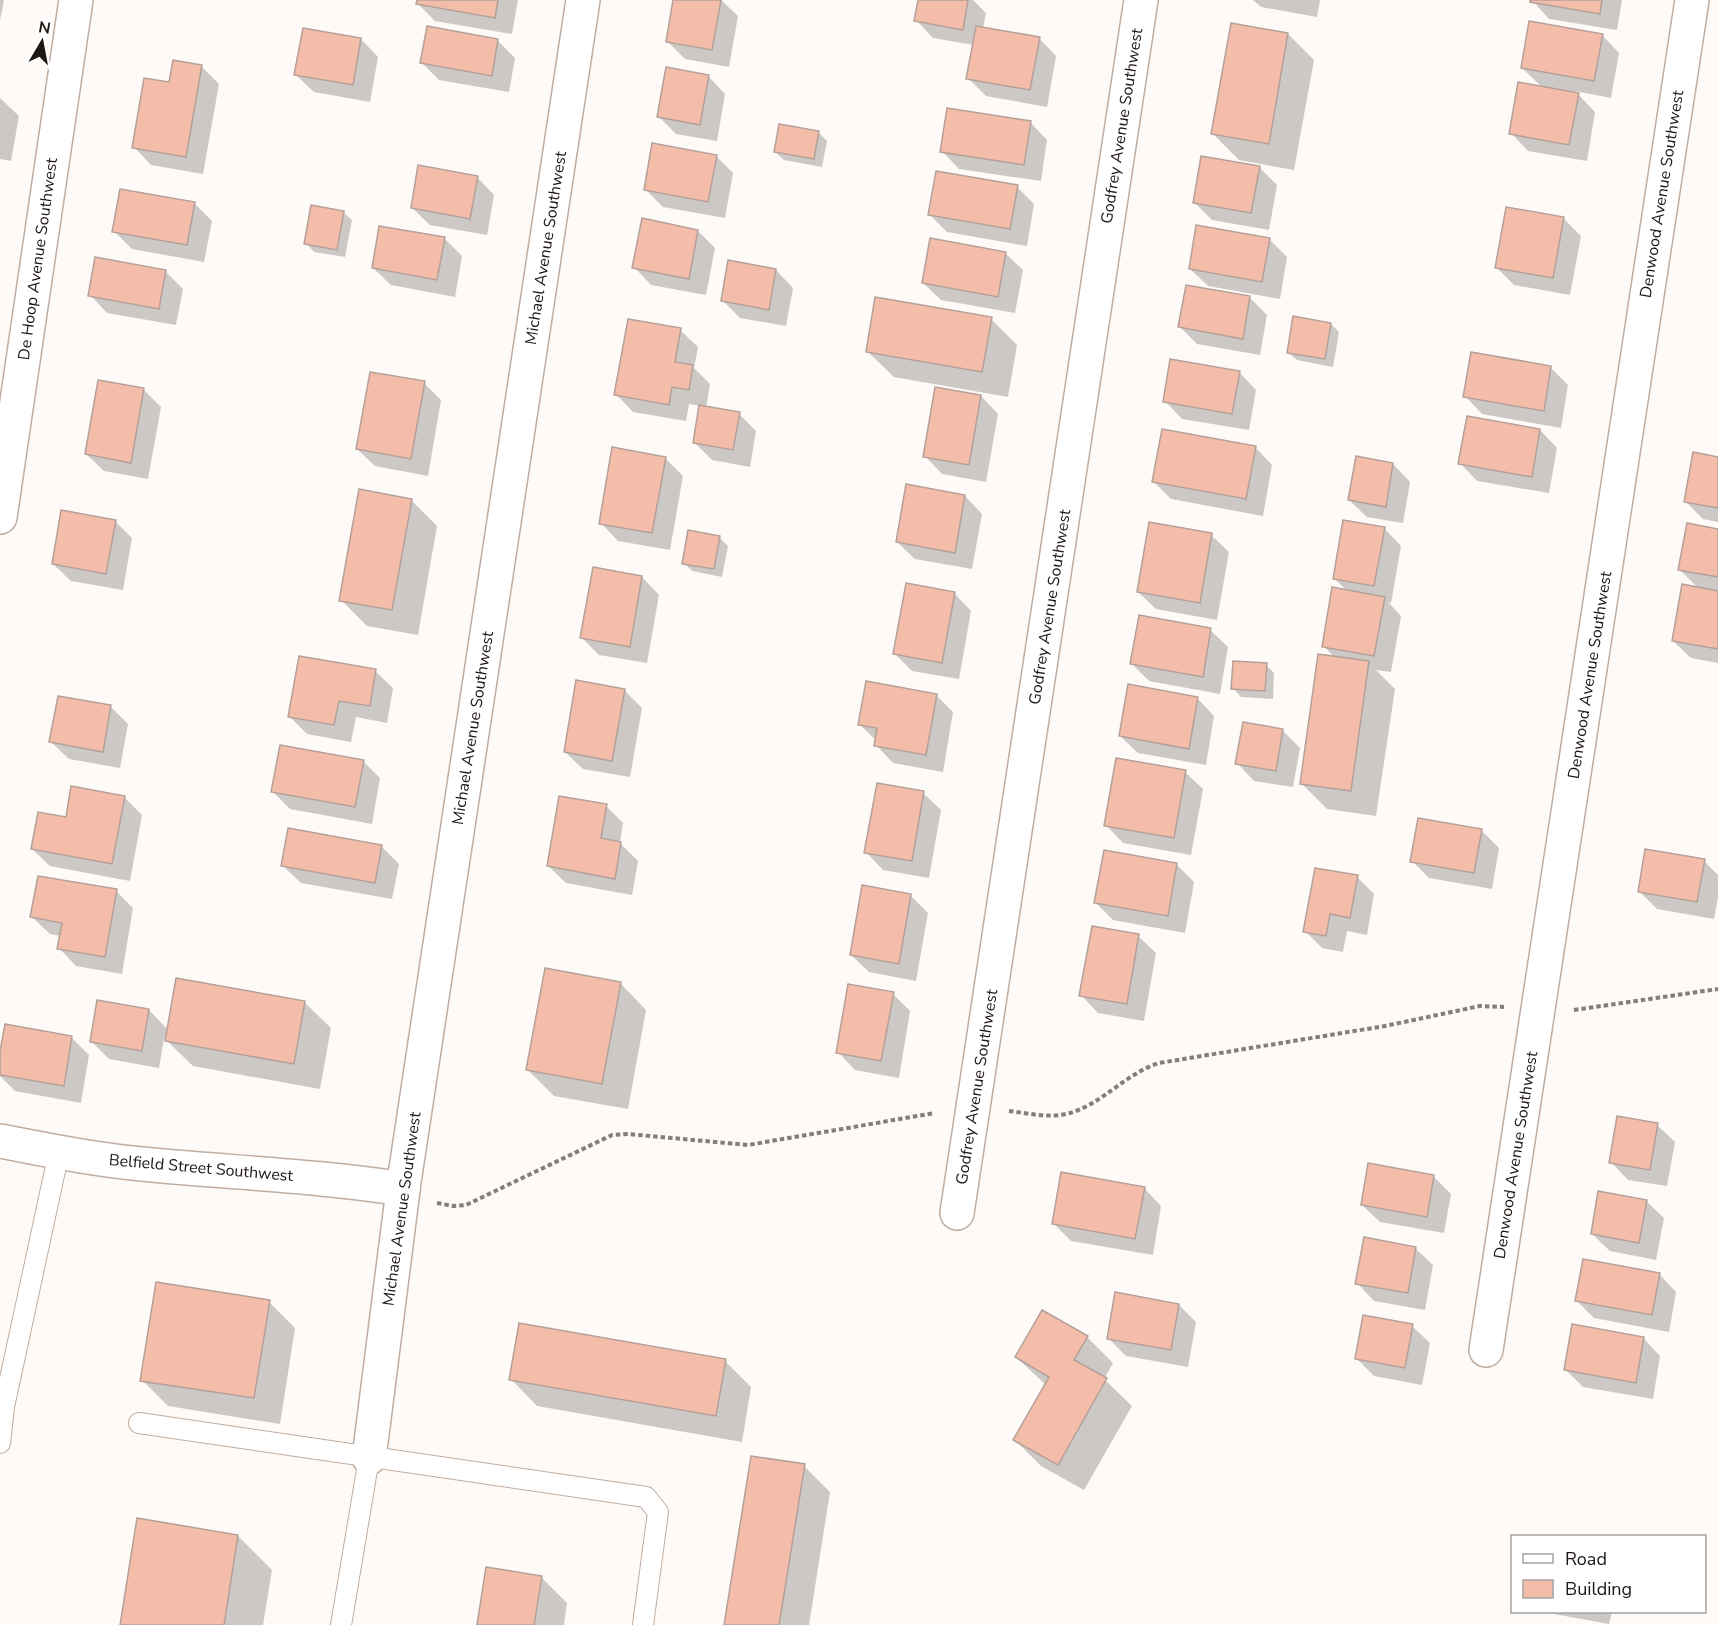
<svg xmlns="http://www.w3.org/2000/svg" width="1718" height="1625" viewBox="0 0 1718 1625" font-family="'Nunito Sans',sans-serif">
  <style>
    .shadow { fill: #0003 }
    .building { fill: #f4bda9; stroke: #b5a099; stroke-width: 1.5 }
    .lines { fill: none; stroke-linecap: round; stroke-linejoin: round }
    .lane-casing { stroke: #bfada1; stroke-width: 22 }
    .street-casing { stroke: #bfada1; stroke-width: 36 }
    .path { stroke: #837e7a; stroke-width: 4; stroke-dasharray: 4.5 3; stroke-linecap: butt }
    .lane { stroke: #fff; stroke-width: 20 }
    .street { stroke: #fff; stroke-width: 33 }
    .labels { text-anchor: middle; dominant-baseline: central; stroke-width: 4.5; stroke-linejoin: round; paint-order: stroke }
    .street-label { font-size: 16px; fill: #1d1612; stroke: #fff }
  </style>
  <rect width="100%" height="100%" fill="#fefaf7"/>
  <g class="shadow">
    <polygon points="0,0 4,0 0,21"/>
    <polygon points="418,0 518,0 512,34 435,21 418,4"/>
    <polygon points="675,0 721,0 738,16 729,67 685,59 667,41"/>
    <polygon points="919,0 973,0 986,13 983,28 1039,38 1056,56 1047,107 986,96 968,78 974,45 933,38 916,20"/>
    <polygon points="1253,0 1320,0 1317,17 1261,7"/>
    <polygon points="1532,0 1622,0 1617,30 1549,19"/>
    <polygon points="1288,34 1314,60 1294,170 1239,160 1213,134"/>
    <polygon points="1602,35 1619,53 1611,98 1575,91 1595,112 1587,161 1528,151 1511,133 1543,88 1522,68"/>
    <polygon points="361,39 378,57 370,102 314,92 296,75"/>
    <polygon points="497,40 515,58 509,92 439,80 422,63"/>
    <polygon points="201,66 219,84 203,174 151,165 134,147 170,84"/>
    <polygon points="708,76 725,94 717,141 676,134 659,117"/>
    <polygon points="0,98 19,116 11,161 0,159"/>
    <polygon points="1030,122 1047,140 1041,181 959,169 942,151"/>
    <polygon points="818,132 827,141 822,167 784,160 775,152"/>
    <polygon points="716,156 733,173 725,218 663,207 646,190"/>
    <polygon points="1259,167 1277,185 1269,230 1212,220 1195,203"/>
    <polygon points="477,177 494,195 487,235 430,225 412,208"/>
    <polygon points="1017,187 1034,204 1027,246 947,232 929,214"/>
    <polygon points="194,203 212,221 204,262 132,249 114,231"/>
    <polygon points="343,212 352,220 345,257 314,252 306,243"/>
    <polygon points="1563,218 1581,236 1570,295 1514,285 1497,268"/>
    <polygon points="698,231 715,248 706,295 651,285 634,267"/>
    <polygon points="444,238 462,256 455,297 391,285 373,268"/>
    <polygon points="1270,240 1287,257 1280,299 1208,286 1190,269"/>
    <polygon points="1005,253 1023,270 1015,313 941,300 923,283"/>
    <polygon points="776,270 793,288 786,326 740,318 723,301"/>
    <polygon points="165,271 183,289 176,325 107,313 90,295"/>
    <polygon points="1249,297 1267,315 1260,355 1197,344 1180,327"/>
    <polygon points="991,319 1017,345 1008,397 894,377 867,351"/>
    <polygon points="1331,324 1339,332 1333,367 1297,360 1288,352"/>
    <polygon points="680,330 698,347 694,368 710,384 706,408 739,414 756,431 750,467 712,460 694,442 701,406 689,404 686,421 633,412 616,394"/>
    <polygon points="1551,368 1568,385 1561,428 1482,414 1465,396"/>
    <polygon points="1239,372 1256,390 1249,430 1182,419 1165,401"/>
    <polygon points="424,383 441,400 428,476 375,466 357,449"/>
    <polygon points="143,389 161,407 148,479 104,471 86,454"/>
    <polygon points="937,389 981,396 998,414 986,482 942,474 925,456"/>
    <polygon points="1540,430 1557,448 1549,493 1477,481 1460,463"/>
    <polygon points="1255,447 1272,465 1263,516 1171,499 1154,482"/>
    <polygon points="665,458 683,476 670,550 618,541 601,523"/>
    <polygon points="1718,458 1718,522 1703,519 1686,502"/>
    <polygon points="1393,464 1410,482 1403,523 1367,517 1349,500"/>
    <polygon points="965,496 982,514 972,569 915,559 897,542"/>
    <polygon points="411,500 437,526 418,635 367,626 341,600"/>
    <polygon points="115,521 132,538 123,590 71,581 53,564"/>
    <polygon points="1384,528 1401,546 1391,603 1388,602 1401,616 1391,672 1376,670 1395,689 1376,816 1327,809 1301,783 1335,658 1324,646 1348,592 1334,578"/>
    <polygon points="1718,530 1718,663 1691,658 1673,641 1699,589 1680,570"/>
    <polygon points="1211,535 1229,552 1217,620 1156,609 1138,592"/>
    <polygon points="719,537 728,546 722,577 692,571 684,563"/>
    <polygon points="642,577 659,595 647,663 599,655 582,638"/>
    <polygon points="954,593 971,611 959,679 912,671 895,654"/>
    <polygon points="1210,630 1228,647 1220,694 1149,681 1132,664"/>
    <polygon points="1266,665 1274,673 1273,699 1241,697 1233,688"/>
    <polygon points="375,671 393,688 387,723 356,717 351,742 307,734 290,717"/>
    <polygon points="624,690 642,708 630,777 583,769 565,752"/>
    <polygon points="936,695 953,712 943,772 893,763 876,745 877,741 860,725"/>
    <polygon points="1197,698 1214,716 1206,765 1138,753 1120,736"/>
    <polygon points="111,707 128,724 120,768 69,759 51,742"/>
    <polygon points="1282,730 1300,748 1293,787 1254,781 1237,763"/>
    <polygon points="363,761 380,778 372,824 290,809 273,792"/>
    <polygon points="1185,772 1203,789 1191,855 1123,843 1106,825"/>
    <polygon points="923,793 941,810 929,878 883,870 866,852"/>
    <polygon points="124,797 142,815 130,881 50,866 32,849 67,819"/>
    <polygon points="606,806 623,823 620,843 638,861 632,895 566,883 548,866"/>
    <polygon points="1481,830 1499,848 1492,889 1429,878 1412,861"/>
    <polygon points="381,846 399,864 392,899 301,883 283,866"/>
    <polygon points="1704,861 1718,875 1718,897 1714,919 1657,909 1639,891"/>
    <polygon points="1176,864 1194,882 1185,933 1113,920 1096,903"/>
    <polygon points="1357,877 1374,894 1367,935 1347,931 1343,952 1322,948 1305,931"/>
    <polygon points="116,891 133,908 122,974 76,966 59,948 61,936 50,934 32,917"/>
    <polygon points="910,895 928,913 916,981 869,972 851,955"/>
    <polygon points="1138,936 1156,953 1144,1021 1098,1013 1081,995"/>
    <polygon points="620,983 646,1010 628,1109 554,1096 528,1070"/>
    <polygon points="893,994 910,1011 899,1078 855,1070 838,1052"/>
    <polygon points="304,1002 331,1028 320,1089 193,1066 164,1038 159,1068 109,1059 91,1041 149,1010 168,1030"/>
    <polygon points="6,1026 72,1038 89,1055 81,1103 15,1091 0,1076 0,1060"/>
    <polygon points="1657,1125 1675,1142 1667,1186 1628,1180 1611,1162"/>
    <polygon points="1434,1177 1451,1194 1444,1233 1380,1222 1362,1205"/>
    <polygon points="1144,1188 1161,1206 1153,1255 1071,1241 1054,1224"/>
    <polygon points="1646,1201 1664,1218 1656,1260 1610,1251 1592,1234"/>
    <polygon points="1415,1248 1433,1265 1425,1310 1374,1301 1357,1283"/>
    <polygon points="1659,1274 1676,1292 1669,1332 1594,1318 1577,1301"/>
    <polygon points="269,1302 295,1328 280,1424 168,1406 142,1380"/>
    <polygon points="1179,1305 1196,1322 1188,1367 1126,1356 1108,1338"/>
    <polygon points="1412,1326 1430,1343 1422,1385 1374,1376 1357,1359"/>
    <polygon points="1087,1337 1113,1363 1104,1379 1132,1406 1084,1490 1041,1466 1015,1440 1046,1385 1016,1357"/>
    <polygon points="1643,1338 1660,1356 1653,1399 1583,1387 1566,1370"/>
    <polygon points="725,1361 751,1387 742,1442 537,1406 511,1379"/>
    <polygon points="804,1466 830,1492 809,1625 726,1625"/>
    <polygon points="238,1536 272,1570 263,1625 121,1625"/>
    <polygon points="541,1577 567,1603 564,1625 479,1625"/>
    <polygon points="1551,1612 1612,1612 1609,1624 1554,1614"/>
  </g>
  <g class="building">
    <polygon points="417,0 498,0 495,18 416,4"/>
    <polygon points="673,0 721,0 712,50 666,42"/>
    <polygon points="918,0 968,0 963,30 914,21"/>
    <polygon points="1530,0 1602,0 1600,14 1530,2"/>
    <polygon points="1529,21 1603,34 1594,81 1521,68"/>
    <polygon points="1231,23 1288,33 1269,144 1211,134"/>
    <polygon points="427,26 498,39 492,76 420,63"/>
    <polygon points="976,26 1040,37 1030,90 966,79"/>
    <polygon points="303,28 361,38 353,85 294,75"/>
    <polygon points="173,60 202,65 186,157 132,148 144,78 169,82"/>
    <polygon points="666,67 709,75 700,125 657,117"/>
    <polygon points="1518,82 1579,93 1569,145 1509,134"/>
    <polygon points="947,108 1031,121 1024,165 940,152"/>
    <polygon points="779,124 819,131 814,159 774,152"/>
    <polygon points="652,143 717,155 708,202 644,190"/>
    <polygon points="1201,156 1260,166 1251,213 1193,203"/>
    <polygon points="418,165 478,176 470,219 411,208"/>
    <polygon points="936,171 1018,185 1010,229 928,215"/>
    <polygon points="120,189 195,202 187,245 112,232"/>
    <polygon points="311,205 344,211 337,250 304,244"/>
    <polygon points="1506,207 1564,217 1553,278 1495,268"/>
    <polygon points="642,218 698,230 689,279 632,268"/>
    <polygon points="1196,225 1270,238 1262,282 1189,269"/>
    <polygon points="379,226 445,237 437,280 372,268"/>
    <polygon points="930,238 1006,252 998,297 922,283"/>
    <polygon points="95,257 166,270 159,309 88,296"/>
    <polygon points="728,260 776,269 769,310 721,301"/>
    <polygon points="1186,285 1250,296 1243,339 1178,327"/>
    <polygon points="875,297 992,317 982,372 866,352"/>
    <polygon points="1293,316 1331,323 1325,359 1287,353"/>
    <polygon points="628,319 681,328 675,362 693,365 689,390 672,387 669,405 614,395"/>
    <polygon points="1471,352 1551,366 1544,411 1463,397"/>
    <polygon points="1170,359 1240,371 1232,414 1163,402"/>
    <polygon points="370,372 425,381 411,459 356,449"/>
    <polygon points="98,380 144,388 131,463 85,454"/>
    <polygon points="935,387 981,395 969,465 923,457"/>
    <polygon points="699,405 740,412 733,450 693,443"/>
    <polygon points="1467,416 1540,429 1532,477 1458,464"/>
    <polygon points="1162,429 1256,446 1246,499 1152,482"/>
    <polygon points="612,447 666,457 652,533 599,524"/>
    <polygon points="1693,452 1718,457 1718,508 1684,502"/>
    <polygon points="1356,456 1393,463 1386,507 1348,500"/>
    <polygon points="906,484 965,495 955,553 896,542"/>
    <polygon points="359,489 412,499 392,610 339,601"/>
    <polygon points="61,510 116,520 106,574 52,564"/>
    <polygon points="1343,520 1385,527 1374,586 1333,579"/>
    <polygon points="1149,522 1212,533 1200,603 1137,592"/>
    <polygon points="1687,523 1718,529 1718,577 1678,570"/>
    <polygon points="688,530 720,536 714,569 682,564"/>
    <polygon points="593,567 642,576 630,647 580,638"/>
    <polygon points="906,583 955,592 942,663 893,654"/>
    <polygon points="1682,584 1718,591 1718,649 1672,641"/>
    <polygon points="1332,587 1385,597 1374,656 1322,647"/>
    <polygon points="1139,615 1211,628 1203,677 1130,664"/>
    <polygon points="1318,654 1369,661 1351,791 1300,784"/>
    <polygon points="299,656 376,669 370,706 339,701 334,725 288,717"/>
    <polygon points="1233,661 1267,663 1265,691 1231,689"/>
    <polygon points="576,680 625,689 612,761 564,752"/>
    <polygon points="866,681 937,694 926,755 874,746 877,728 858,725"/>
    <polygon points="1128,684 1198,697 1189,749 1119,736"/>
    <polygon points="58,696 111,705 103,752 49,742"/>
    <polygon points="1243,722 1283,729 1276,771 1235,764"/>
    <polygon points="280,745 364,760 355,807 271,792"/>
    <polygon points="1116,758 1186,770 1174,838 1104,826"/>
    <polygon points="877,783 924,791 912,861 864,853"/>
    <polygon points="71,786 125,796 112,864 31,849 38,812 66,817"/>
    <polygon points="559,796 607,804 601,838 621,842 615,879 547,866"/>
    <polygon points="1418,818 1482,829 1474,873 1410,862"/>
    <polygon points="288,828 382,845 375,883 281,866"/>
    <polygon points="1645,849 1705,859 1697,902 1638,892"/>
    <polygon points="1104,850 1177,863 1168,916 1094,903"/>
    <polygon points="1315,868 1358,875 1350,918 1330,914 1326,936 1303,932"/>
    <polygon points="38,876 117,889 105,957 57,949 62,923 30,917"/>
    <polygon points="862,885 911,894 899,964 850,955"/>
    <polygon points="1092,926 1139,934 1127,1004 1079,996"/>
    <polygon points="545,968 621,982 602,1084 526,1070"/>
    <polygon points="176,978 305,1001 294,1064 165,1041"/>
    <polygon points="848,984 894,992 881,1061 836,1053"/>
    <polygon points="97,1000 149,1009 142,1051 90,1042"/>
    <polygon points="5,1024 72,1036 64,1086 0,1075 0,1051"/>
    <polygon points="1617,1116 1658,1123 1650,1170 1609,1163"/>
    <polygon points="1368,1163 1434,1175 1427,1217 1361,1205"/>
    <polygon points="1061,1172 1145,1187 1135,1239 1052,1224"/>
    <polygon points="1598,1191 1647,1200 1639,1243 1591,1234"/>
    <polygon points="1364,1237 1416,1247 1408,1293 1355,1284"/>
    <polygon points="1583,1259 1660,1273 1652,1315 1575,1301"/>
    <polygon points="156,1282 270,1300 254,1398 140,1381"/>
    <polygon points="1115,1292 1179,1304 1171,1350 1107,1339"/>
    <polygon points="1042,1310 1088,1336 1074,1360 1107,1378 1058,1465 1013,1440 1049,1377 1015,1357"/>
    <polygon points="1363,1315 1413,1324 1405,1368 1355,1359"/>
    <polygon points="519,1323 726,1359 716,1416 509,1380"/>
    <polygon points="1572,1324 1644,1337 1636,1383 1564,1370"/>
    <polygon points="751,1456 805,1464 779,1625 724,1625"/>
    <polygon points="137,1518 238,1535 224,1625 120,1625"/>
    <polygon points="486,1567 542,1576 534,1625 477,1625"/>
  </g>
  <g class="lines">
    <g class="lane-casing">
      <g id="lane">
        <polyline points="139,1423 646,1497 658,1512 643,1625"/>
        <polyline points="0,1443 4,1407 59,1152"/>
        <polyline points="341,1625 369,1458"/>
      </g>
    </g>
    <g class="street-casing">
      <g id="street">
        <polyline points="0,517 76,0"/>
        <path d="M0 1141C51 1151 102 1161 153 1165 237 1173 320 1176 403 1189"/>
        <polyline points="957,1213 1141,0"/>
        <polyline points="1486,1350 1692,0"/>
        <polyline points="369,1458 404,1182 583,0"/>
      </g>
    </g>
    <g class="path">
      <polyline points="1574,1010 1718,989"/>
      <path d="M1009 1111C1026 1113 1043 1117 1060 1115 1098 1110 1123 1074 1159 1063L1385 1026 1480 1006 1504 1007"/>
      <polyline points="437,1203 453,1206 466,1205 612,1135 628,1134 748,1145 935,1113"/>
    </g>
    <use href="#lane" class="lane"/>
    <use href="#street" class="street"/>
  </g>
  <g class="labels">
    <g class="street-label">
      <text transform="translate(1122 126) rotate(-81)">Godfrey Avenue Southwest</text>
      <text transform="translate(1662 194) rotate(-81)">Denwood Avenue Southwest</text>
      <text transform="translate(546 248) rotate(-81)">Michael Avenue Southwest</text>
      <text transform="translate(38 259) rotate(-82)">De Hoop Avenue Southwest</text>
      <text transform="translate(1050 607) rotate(-81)">Godfrey Avenue Southwest</text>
      <text transform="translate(1590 675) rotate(-81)">Denwood Avenue Southwest</text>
      <text transform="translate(473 728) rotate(-81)">Michael Avenue Southwest</text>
      <text transform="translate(977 1087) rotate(-81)">Godfrey Avenue Southwest</text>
      <text transform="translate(1516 1155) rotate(-81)">Denwood Avenue Southwest</text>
      <text transform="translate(201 1168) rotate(5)">Belfield Street Southwest</text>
      <text transform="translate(402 1209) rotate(-82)">Michael Avenue Southwest</text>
    </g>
  </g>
  <rect x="1511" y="1535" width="195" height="78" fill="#ffffff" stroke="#a5a2a0" stroke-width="1.5"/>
  <rect x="1523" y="1554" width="30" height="9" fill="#ffffff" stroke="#a5a2a0" stroke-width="1.5"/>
  <text x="1565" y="1565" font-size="18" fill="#1d1612">Road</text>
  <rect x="1523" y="1580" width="30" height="18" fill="#f4bda9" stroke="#a5a2a0" stroke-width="1.5"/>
  <text x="1565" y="1595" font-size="18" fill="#1d1612">Building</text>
  <g transform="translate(42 42) rotate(10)" stroke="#ffffff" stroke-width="4.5" paint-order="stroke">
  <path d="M0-4.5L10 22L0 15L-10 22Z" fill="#1d1612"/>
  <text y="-9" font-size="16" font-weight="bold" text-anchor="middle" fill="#1d1612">N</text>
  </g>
</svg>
